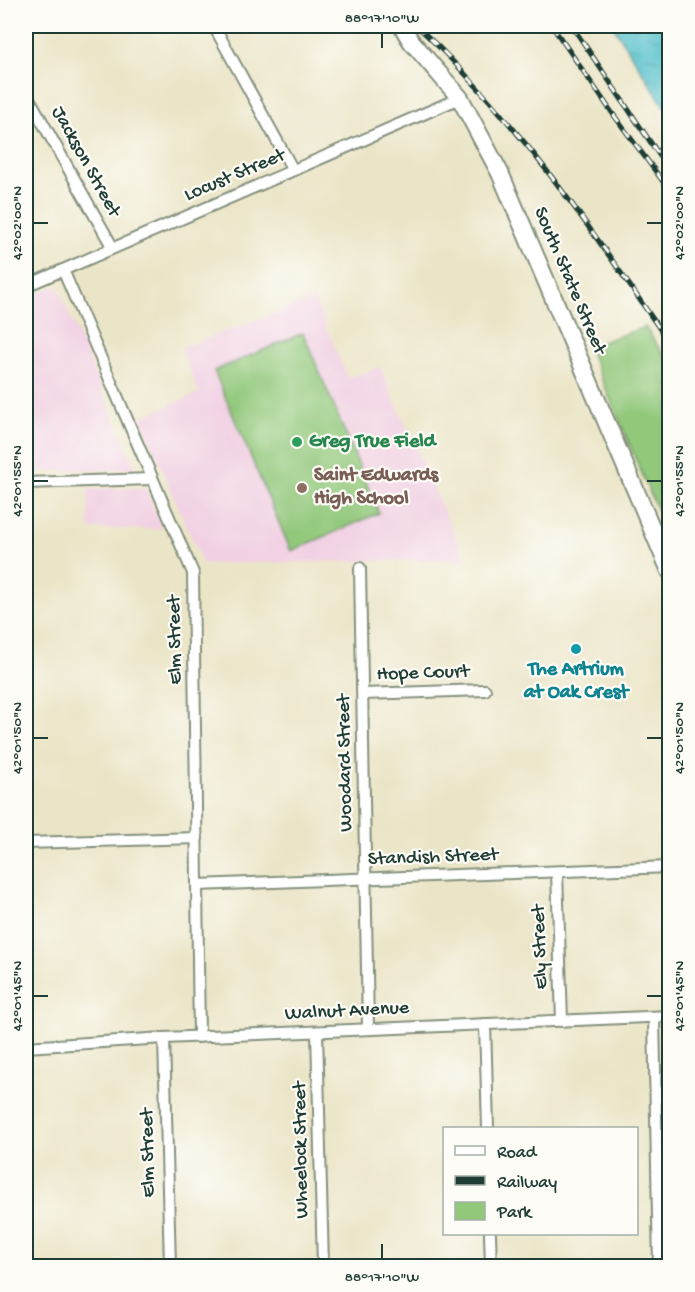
<svg xmlns="http://www.w3.org/2000/svg" width="695" height="1292" viewBox="0 0 695 1292" font-family="'Gochi Hand',sans-serif">
  <style>
    .built { fill: #f1d0e3 }
    .green { fill: #91c87a; stroke: #588257; stroke-width: 1.5 }
    .water { fill: url(#water-ripples); stroke: #3a7f80; stroke-width: 1.5 }
    .lines { fill: none; stroke-linecap: round; stroke-linejoin: round }
    .street-casing { stroke: #85917e; stroke-width: 14 }
    .primary-casing { stroke: #85917e; stroke-width: 20 }
    .street { stroke: #fff; stroke-width: 10 }
    .primary { stroke: #fff; stroke-width: 16 }
    .rail-casing { stroke: #1f3d34; stroke-width: 5 }
    .rail { stroke: #fdfcf7; stroke-width: 3; stroke-dasharray: 9; stroke-linecap: butt }
    .ticks { fill: none; stroke: #1f3d34; stroke-width: 2 }
    .leisure-dot { fill: #2e9e5b; stroke: #fdfcf7; stroke-width: 2 }
    .education-dot { fill: #8d6e63; stroke: #fdfcf7; stroke-width: 2 }
    .culture-dot { fill: #0f9aa8; stroke: #fdfcf7; stroke-width: 2 }
    .labels { text-anchor: middle; dominant-baseline: central; stroke-width: 4.5; stroke-linejoin: round; paint-order: stroke }
    .street-label { font-size: 20px; fill: #1f3d34; stroke: #fdfcf7 }
    .leisure-label { font-size: 20px; font-weight: bold; fill: #27864d; stroke: #fdfcf7; text-anchor: start }
    .education-label { font-size: 20px; font-weight: bold; fill: #785e54; stroke: #fdfcf7; text-anchor: start }
    .culture-label { font-size: 20px; font-weight: bold; fill: #0d838f; stroke: #fdfcf7 }
    .neatline { fill: none; stroke: #1f3d34; stroke-width: 2 }
    .ticks-label { font-size: 15px; text-anchor: middle; fill: #1f3d34 }
  </style>
  <defs>
    <pattern id="water-ripples" width="26" height="14" patternUnits="userSpaceOnUse" patternTransform="scale(1.5)"><rect width="26" height="14" fill="#54c1cc"/><path d="M2 4q2-2 4 0t4 0M15 11q2-2 4 0t4 0" fill="none" stroke="#459ea6"/></pattern>
  </defs>
  <rect width="100%" height="100%" fill="#fdfcf7"/>
  <filter id="ink" filterUnits="userSpaceOnUse"><feTurbulence type="fractalNoise" baseFrequency=".0167" numOctaves="2"/><feDisplacementMap in="SourceGraphic" scale="12" xChannelSelector="R" yChannelSelector="G"/><feConvolveMatrix kernelMatrix="1 2 1 2 8 2 1 2 1" color-interpolation-filters="sRGB"/></filter>
  <filter id="wash" filterUnits="userSpaceOnUse"><feTurbulence type="fractalNoise" baseFrequency=".008" numOctaves="4" result="noise"/><feDisplacementMap in="SourceGraphic" scale="24" xChannelSelector="R" yChannelSelector="G"/><feGaussianBlur stdDeviation="1.35" result="paint"/><feColorMatrix in="noise" values="0 0 0 0 0 0 0 0 0 0 0 0 0 0 0 0 0 1.4 0 .05"/><feComposite in="paint" operator="in"/></filter>
  <g filter="url(#wash)">
    <rect width="100%" height="100%" fill="#ebe5c7"/>
    <g class="built">
      <polygon points="54,286 58,288 134,465 134,469 26,471 26,298"/>
      <polygon points="314,299 348,378 380,367 465,559 203,564 140,418 199,393 181,348"/>
      <polygon points="142,488 147,491 162,529 89,529 88,489"/>
    </g>
    <g class="green">
      <polygon points="645,327 669,363 669,538 588,347"/>
      <polygon points="303,333 379,513 291,551 214,371"/>
    </g>
    <polygon class="water" points="613,26 669,26 669,114"/>
  </g>
  <g filter="url(#ink)">
    <g class="lines">
      <g class="street-casing">
        <g id="street">
          <polyline points="214,26 293,170"/>
          <polyline points="26,93 113,248"/>
          <polyline points="63,270 193,573 199,1037"/>
          <polyline points="26,286 460,98"/>
          <polyline points="26,483 152,479"/>
          <polyline points="360,568 368,1029"/>
          <polyline points="363,694 485,690"/>
          <polyline points="26,843 197,838"/>
          <polyline points="557,872 562,1021"/>
          <polyline points="197,885 670,867"/>
          <polyline points="654,1017 659,1266"/>
          <polyline points="485,1024 488,1128"/>
          <polyline points="317,1032 323,1266"/>
          <polyline points="164,1038 170,1266"/>
          <polyline points="26,1047 164,1038 670,1016"/>
          <polyline points="490,1234 491,1266"/>
        </g>
      </g>
      <g class="primary-casing">
        <polyline id="primary" points="402,26 411,41 460,98 500,173 670,571"/>
      </g>
      <use href="#street" class="street"/>
      <use href="#primary" class="primary"/>
      <g class="rail-casing">
        <g id="rail">
          <path d="M417 26C517 119 593 231 670 344"/>
          <polyline points="552,26 613,114 670,191"/>
          <polyline points="572,26 670,171"/>
        </g>
      </g>
      <use href="#rail" class="rail"/>
    </g>
  </g>
  <path class="ticks" d="M382 33V48M33 223H48M647 223H662M33 481H48M647 481H662M33 738H48M647 738H662M33 996H48M647 996H662M382 1244V1259"/>
  <circle class="leisure-dot" cx="297" cy="442" r="6"/>
  <circle class="education-dot" cx="302" cy="488" r="6"/>
  <circle class="culture-dot" cx="576" cy="649" r="6"/>
  <g class="labels">
    <g class="street-label">
      <text transform="translate(85 162) rotate(61)">Jackson Street</text>
      <text transform="translate(235 176) rotate(-23)">Locust Street</text>
      <text transform="translate(569 281) rotate(67)">South State Street</text>
      <text transform="translate(176 640) rotate(-91)">Elm Street</text>
      <text transform="translate(423 674) rotate(-2)">Hope Court</text>
      <text transform="translate(346 763) rotate(-91)">Woodard Street</text>
      <text transform="translate(433 858) rotate(-2)">Standish Street</text>
      <text transform="translate(541 947) rotate(-92)">Ely Street</text>
      <text transform="translate(347 1012) rotate(-3)">Walnut Avenue</text>
      <text transform="translate(302 1150) rotate(-91)">Wheelock Street</text>
      <text transform="translate(149 1153) rotate(-91)">Elm Street</text>
    </g>
    <g class="leisure-label">
      <text x="309" y="442">Greg True Field</text>
    </g>
    <g class="education-label">
      <text x="314" y="476">Saint Edwards<tspan x="314" dy="23">High School</tspan></text>
    </g>
    <g class="culture-label">
      <text x="576" y="670">The Artrium<tspan x="576" dy="23">at Oak Crest</tspan></text>
    </g>
  </g>
  <rect width="695" height="1292" fill="none" stroke="#fdfcf7" stroke-width="66"/>
  <rect x="443" y="1127" width="195" height="108" fill="#fdfcf7" stroke="#a4b0a9" stroke-width="1.5"/>
  <rect x="455" y="1146" width="30" height="9" fill="#ffffff" stroke="#a4b0a9" stroke-width="1.5"/>
  <text x="497" y="1157" font-size="18" fill="#1f3d34">Road</text>
  <rect x="455" y="1176" width="30" height="9" fill="#1f3d34" stroke="#a4b0a9" stroke-width="1.5"/>
  <text x="497" y="1187" font-size="18" fill="#1f3d34">Railway</text>
  <rect x="455" y="1202" width="30" height="18" fill="#91c87a" stroke="#a4b0a9" stroke-width="1.5"/>
  <text x="497" y="1217" font-size="18" fill="#1f3d34">Park</text>
  <rect x="33" y="33" width="629" height="1226" class="neatline"/>
  <g class="ticks-label">
    <text x="382" y="22">88°17'10"W</text>
    <text transform="translate(16 223) rotate(-90)" y="5">42°02'00"N</text>
    <text transform="translate(678 223) rotate(-90)" y="5">42°02'00"N</text>
    <text transform="translate(16 481) rotate(-90)" y="5">42°01'55"N</text>
    <text transform="translate(678 481) rotate(-90)" y="5">42°01'55"N</text>
    <text transform="translate(16 738) rotate(-90)" y="5">42°01'50"N</text>
    <text transform="translate(678 738) rotate(-90)" y="5">42°01'50"N</text>
    <text transform="translate(16 996) rotate(-90)" y="5">42°01'45"N</text>
    <text transform="translate(678 996) rotate(-90)" y="5">42°01'45"N</text>
    <text x="382" y="1281">88°17'10"W</text>
  </g>
</svg>
